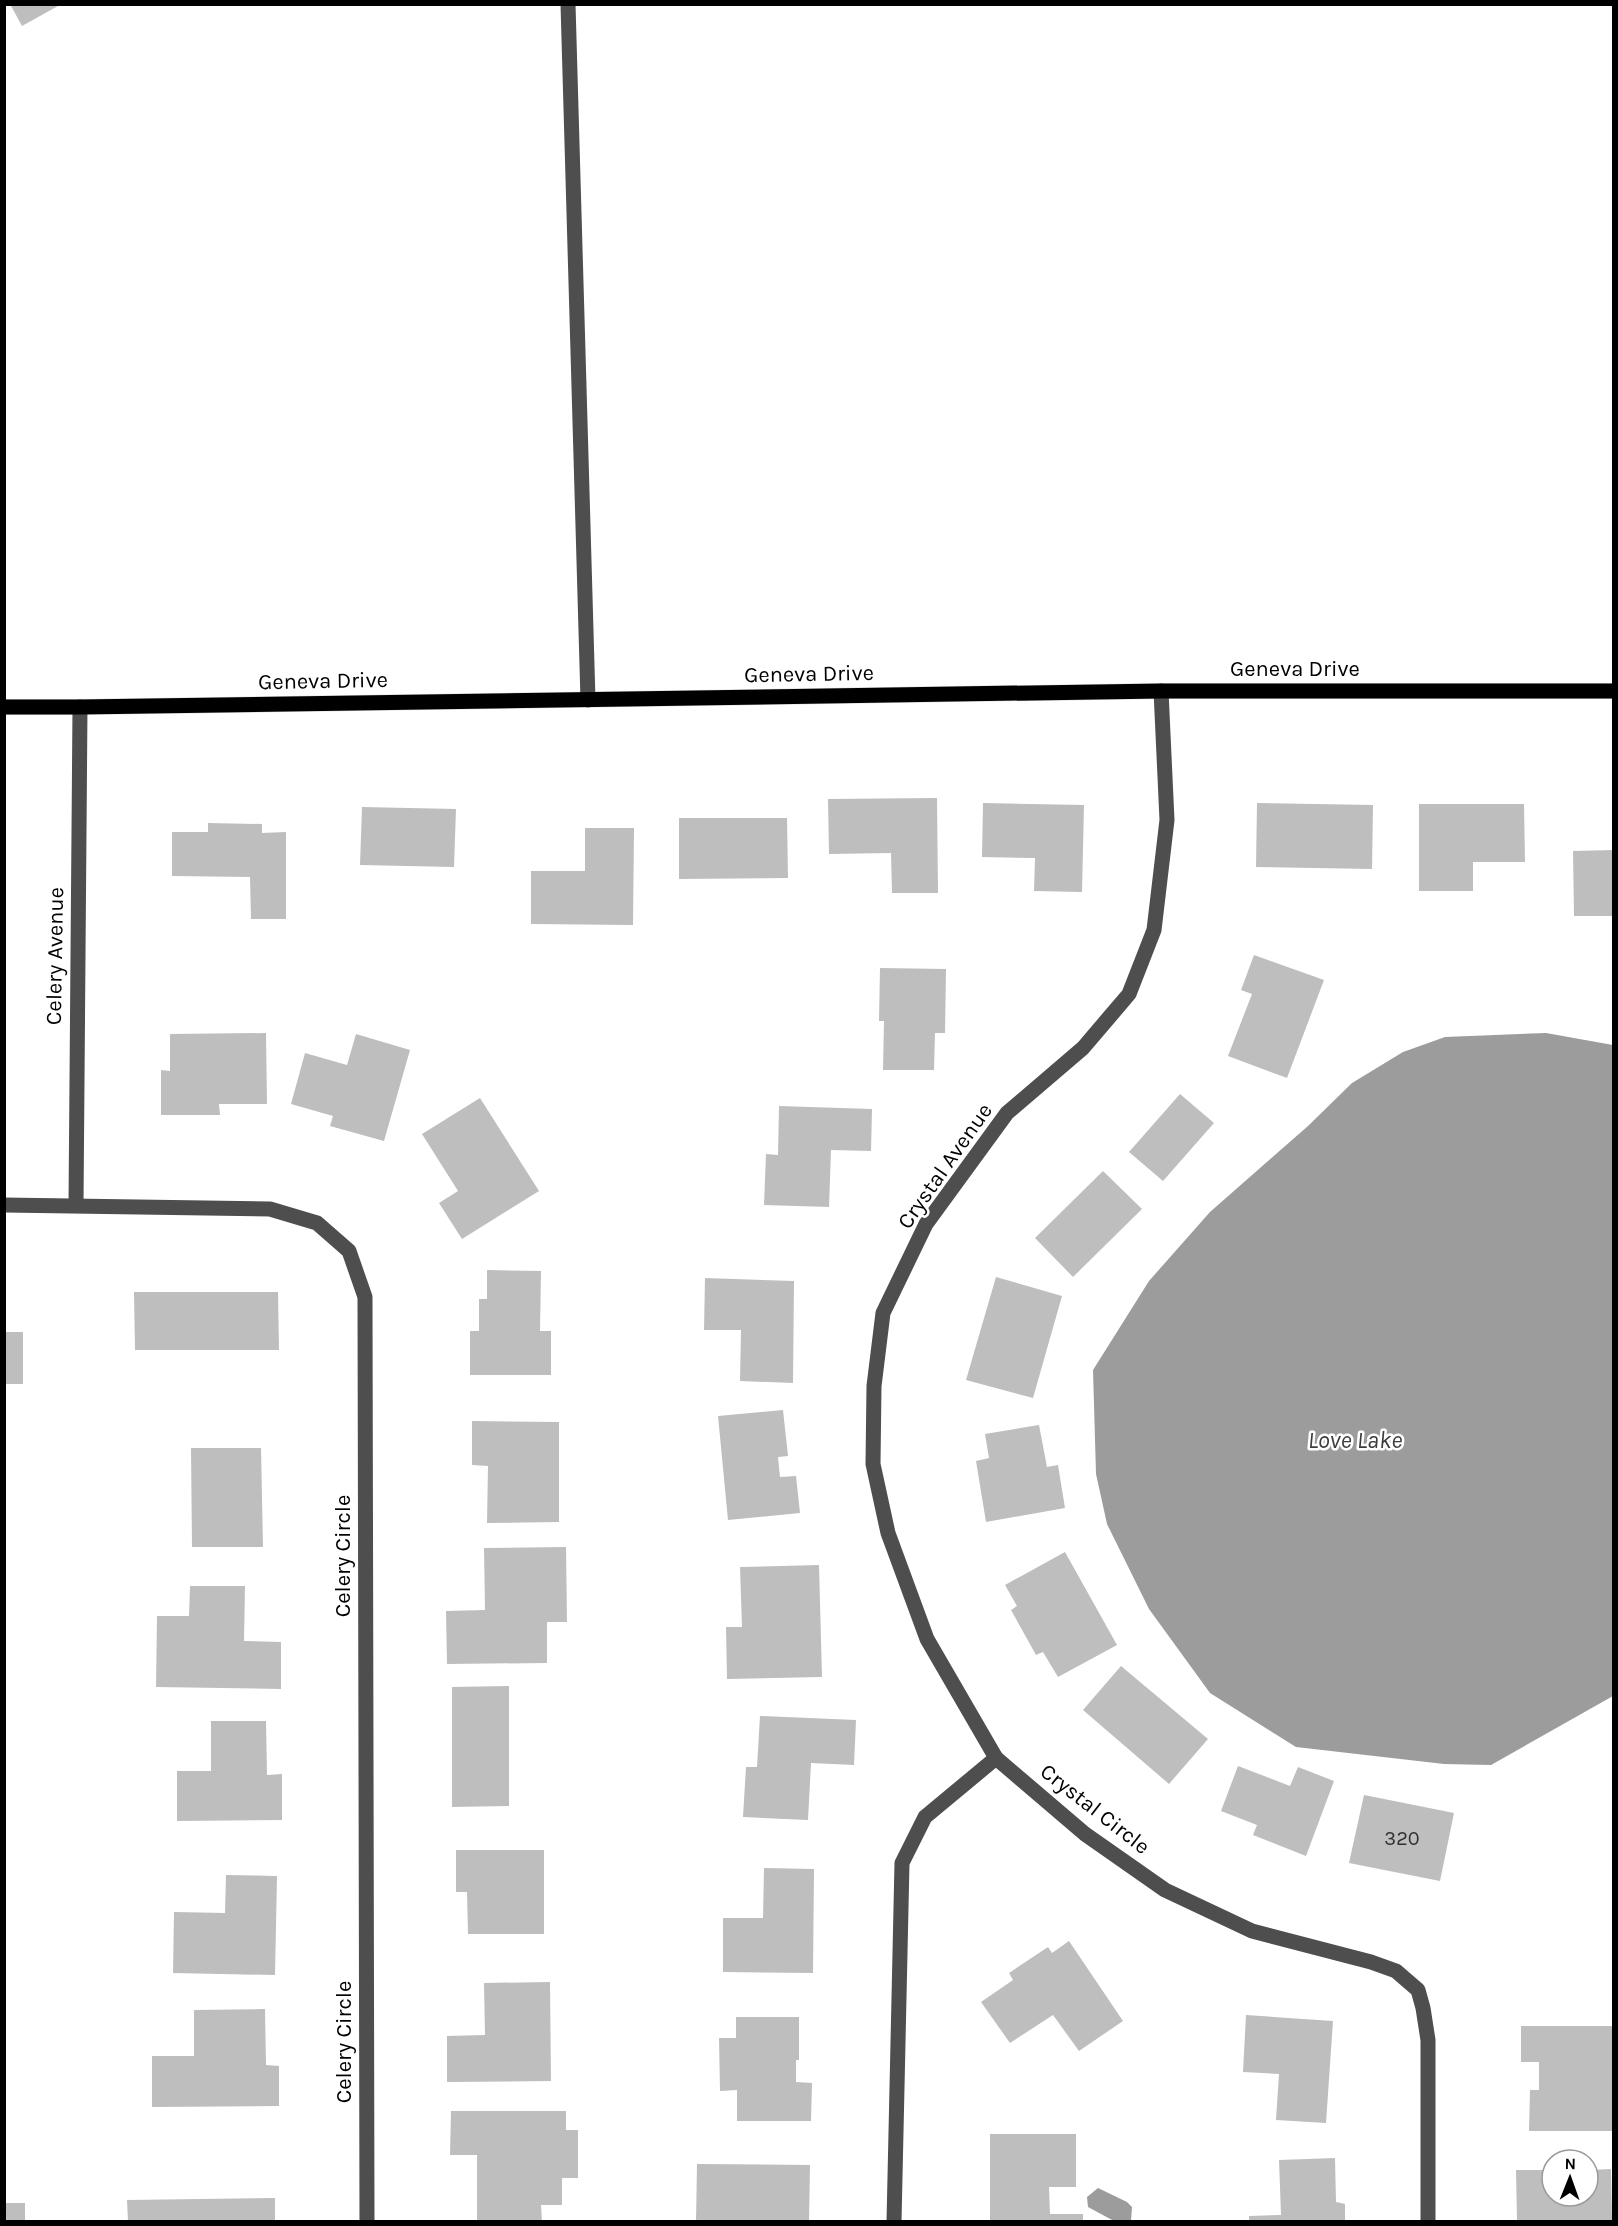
<svg xmlns="http://www.w3.org/2000/svg" width="1618" height="2226" viewBox="0 0 1618 2226" font-family="Karla,sans-serif">
  <style>
    .water { fill: #9c9c9c }
    .building { fill: #bebebe }
    .lines { fill: none; stroke-linecap: round; stroke-linejoin: round }
    .major-casing { stroke: #dbdbdb; stroke-width: 16 }
    .minor { stroke: #4e4e4e; stroke-width: 15 }
    .major { stroke: #000; stroke-width: 15 }
    .labels { text-anchor: middle; dominant-baseline: central; stroke-width: 5; stroke-linejoin: round; paint-order: stroke }
    .number-label { font-size: 20px; fill: #303030 }
    .street-label { font-size: 22px; fill: #000; stroke: #fff }
    .water-label { font-size: 24px; font-style: italic; fill: #3d3d3d; stroke: #fff }
  </style>
  <rect width="100%" height="100%" fill="#fff"/>
  <g class="water">
    <polygon points="1546,1033 1613,1045 1613,1696 1491,1765 1444,1764 1296,1747 1210,1693 1149,1609 1107,1524 1096,1474 1093,1370 1149,1281 1210,1212 1308,1126 1352,1083 1403,1052 1445,1037"/>
    <polygon points="1098,2188 1127,2202 1132,2207 1131,2221 1114,2221 1088,2207 1087,2197"/>
  </g>
  <g class="building">
    <polygon points="10,4 56,4 58,6 22,26"/>
    <polygon points="937,798 938,893 892,893 891,853 829,854 828,799"/>
    <polygon points="983,803 1084,805 1082,892 1034,891 1035,858 982,857"/>
    <polygon points="1257,803 1373,805 1372,869 1256,867"/>
    <polygon points="1419,804 1524,804 1525,862 1473,862 1473,891 1419,891"/>
    <polygon points="362,807 456,809 454,867 360,865"/>
    <polygon points="679,818 787,818 788,878 679,879"/>
    <polygon points="208,823 262,824 262,833 286,832 286,919 251,919 250,877 172,876 172,832 208,832"/>
    <polygon points="585,828 634,828 633,925 531,924 531,871 585,871"/>
    <polygon points="1614,850 1614,916 1574,916 1573,851"/>
    <polygon points="1254,955 1324,980 1287,1078 1228,1056 1252,994 1241,990"/>
    <polygon points="880,968 946,969 945,1033 935,1033 934,1070 883,1070 884,1021 879,1021"/>
    <polygon points="266,1033 267,1104 219,1104 220,1115 161,1115 161,1070 170,1071 170,1034"/>
    <polygon points="356,1034 410,1050 384,1141 330,1126 333,1116 291,1104 305,1053 347,1065"/>
    <polygon points="1180,1094 1214,1123 1163,1181 1129,1152"/>
    <polygon points="480,1098 539,1191 462,1239 439,1203 458,1191 422,1134"/>
    <polygon points="779,1106 872,1109 871,1151 831,1150 829,1207 764,1205 766,1154 778,1155"/>
    <polygon points="1103,1171 1142,1209 1073,1277 1035,1238"/>
    <polygon points="487,1270 541,1271 540,1331 551,1331 551,1375 470,1375 470,1331 479,1331 479,1299 487,1299"/>
    <polygon points="996,1277 1062,1296 1033,1398 966,1380"/>
    <polygon points="705,1278 794,1281 793,1383 740,1381 741,1330 704,1330"/>
    <polygon points="134,1292 278,1292 279,1350 135,1350"/>
    <rect x="4" y="1332" width="19" height="52"/>
    <polygon points="783,1410 788,1456 778,1457 780,1477 796,1476 800,1513 728,1520 718,1416"/>
    <polygon points="472,1421 559,1422 559,1522 487,1523 488,1466 472,1465"/>
    <polygon points="1039,1425 1047,1467 1058,1465 1065,1508 986,1522 976,1461 989,1458 985,1434"/>
    <polygon points="191,1448 261,1448 263,1547 192,1547"/>
    <polygon points="566,1547 567,1622 547,1622 547,1663 447,1664 446,1611 485,1610 484,1548"/>
    <polygon points="1065,1552 1117,1645 1058,1677 1043,1652 1036,1655 1011,1610 1017,1606 1005,1585"/>
    <polygon points="819,1565 822,1677 727,1679 726,1627 742,1627 740,1567"/>
    <polygon points="190,1586 245,1586 244,1641 281,1642 281,1689 156,1687 157,1616 189,1616"/>
    <polygon points="1121,1666 1208,1739 1169,1784 1083,1710"/>
    <polygon points="509,1686 509,1806 452,1807 452,1687"/>
    <polygon points="760,1716 856,1720 854,1765 811,1763 808,1820 743,1817 746,1767 757,1767"/>
    <polygon points="211,1721 266,1721 267,1775 282,1774 282,1820 177,1821 177,1771 211,1771"/>
    <polygon points="1238,1766 1290,1786 1298,1767 1334,1781 1306,1856 1253,1835 1257,1825 1221,1811"/>
    <polygon points="1364,1795 1454,1813 1440,1881 1349,1863"/>
    <polygon points="456,1850 544,1850 544,1934 468,1934 467,1892 456,1892"/>
    <polygon points="764,1868 814,1869 813,1973 723,1972 723,1918 763,1918"/>
    <polygon points="226,1875 277,1876 275,1975 173,1973 174,1912 225,1913"/>
    <polygon points="1069,1941 1123,2021 1079,2051 1053,2015 1010,2043 981,2002 1013,1980 1009,1973 1048,1947 1052,1953"/>
    <polygon points="550,1982 551,2081 447,2082 447,2036 485,2035 484,1983"/>
    <polygon points="265,2009 266,2065 279,2066 279,2106 152,2107 152,2056 194,2056 194,2010"/>
    <polygon points="1246,2015 1333,2021 1326,2123 1276,2120 1279,2074 1243,2072"/>
    <polygon points="736,2017 799,2017 799,2060 796,2060 796,2082 812,2083 811,2121 737,2121 737,2090 720,2091 719,2038 736,2038"/>
    <polygon points="1521,2026 1614,2026 1613,2131 1529,2131 1530,2090 1539,2090 1539,2062 1521,2062"/>
    <polygon points="451,2111 566,2111 566,2130 578,2130 578,2178 562,2178 562,2205 541,2205 542,2222 477,2222 477,2155 450,2155"/>
    <polygon points="990,2134 1076,2134 1076,2187 1049,2187 1050,2214 1083,2214 1083,2222 990,2222"/>
    <polygon points="1335,2158 1336,2202 1345,2204 1345,2222 1249,2222 1249,2216 1281,2215 1279,2160"/>
    <polygon points="697,2164 810,2165 809,2222 696,2222"/>
    <polygon points="1611,2169 1612,2220 1517,2222 1516,2170 1552,2170 1552,2196 1588,2196 1588,2170"/>
    <polygon points="275,2198 275,2222 128,2222 127,2200"/>
    <rect x="4" y="2203" width="21" height="19"/>
  </g>
  <g class="lines">
    <g class="major-casing">
      <polyline id="major" points="4,707 80,707 1161,691 1614,691"/>
    </g>
    <g class="minor">
      <polyline points="568,4 588,700"/>
      <polyline points="4,1205 270,1209 317,1223 349,1251 365,1297 367,2222"/>
      <polyline points="76,1205 80,707"/>
      <polyline points="996,1758 927,1639 888,1533 873,1464 874,1386 883,1313 926,1224 1007,1113 1083,1048 1129,994 1154,930 1167,820 1161,691"/>
      <polyline points="894,2222 902,1863 925,1817 996,1758 1085,1834 1165,1890 1252,1931 1371,1962 1396,1971 1418,1990 1423,2008 1428,2040 1428,2222"/>
    </g>
    <use href="#major" class="major"/>
  </g>
  <g class="labels">
    <g class="number-label">
      <text x="1402" y="1838">320</text>
    </g>
    <g class="street-label">
      <text x="1295" y="669">Geneva Drive</text>
      <text transform="translate(809 674) rotate(-1)">Geneva Drive</text>
      <text transform="translate(323 681) rotate(-1)">Geneva Drive</text>
      <text transform="translate(55 956) rotate(-89)">Celery Avenue</text>
      <text transform="translate(945 1166) rotate(-55)">Crystal Avenue</text>
      <text transform="translate(343 1556) rotate(-90)">Celery Circle</text>
      <text transform="translate(1095 1809) rotate(38)">Crystal Circle</text>
      <text transform="translate(344 2042) rotate(-90)">Celery Circle</text>
    </g>
    <g class="water-label">
      <text x="1355" y="1440">Love Lake</text>
    </g>
  </g>
  <rect width="1618" height="2226" fill="none" stroke="#000000" stroke-width="12"/>
  <g transform="translate(1570 2178) rotate(1)"><circle r="28" fill="#ffffff" stroke="#999999" stroke-width="1.5"/>
  <path d="M0-4.5L10 22L0 15L-10 22Z" fill="#000000"/>
  <text y="-9" font-size="16" font-weight="bold" text-anchor="middle" fill="#000000">N</text>
  </g>
</svg>
